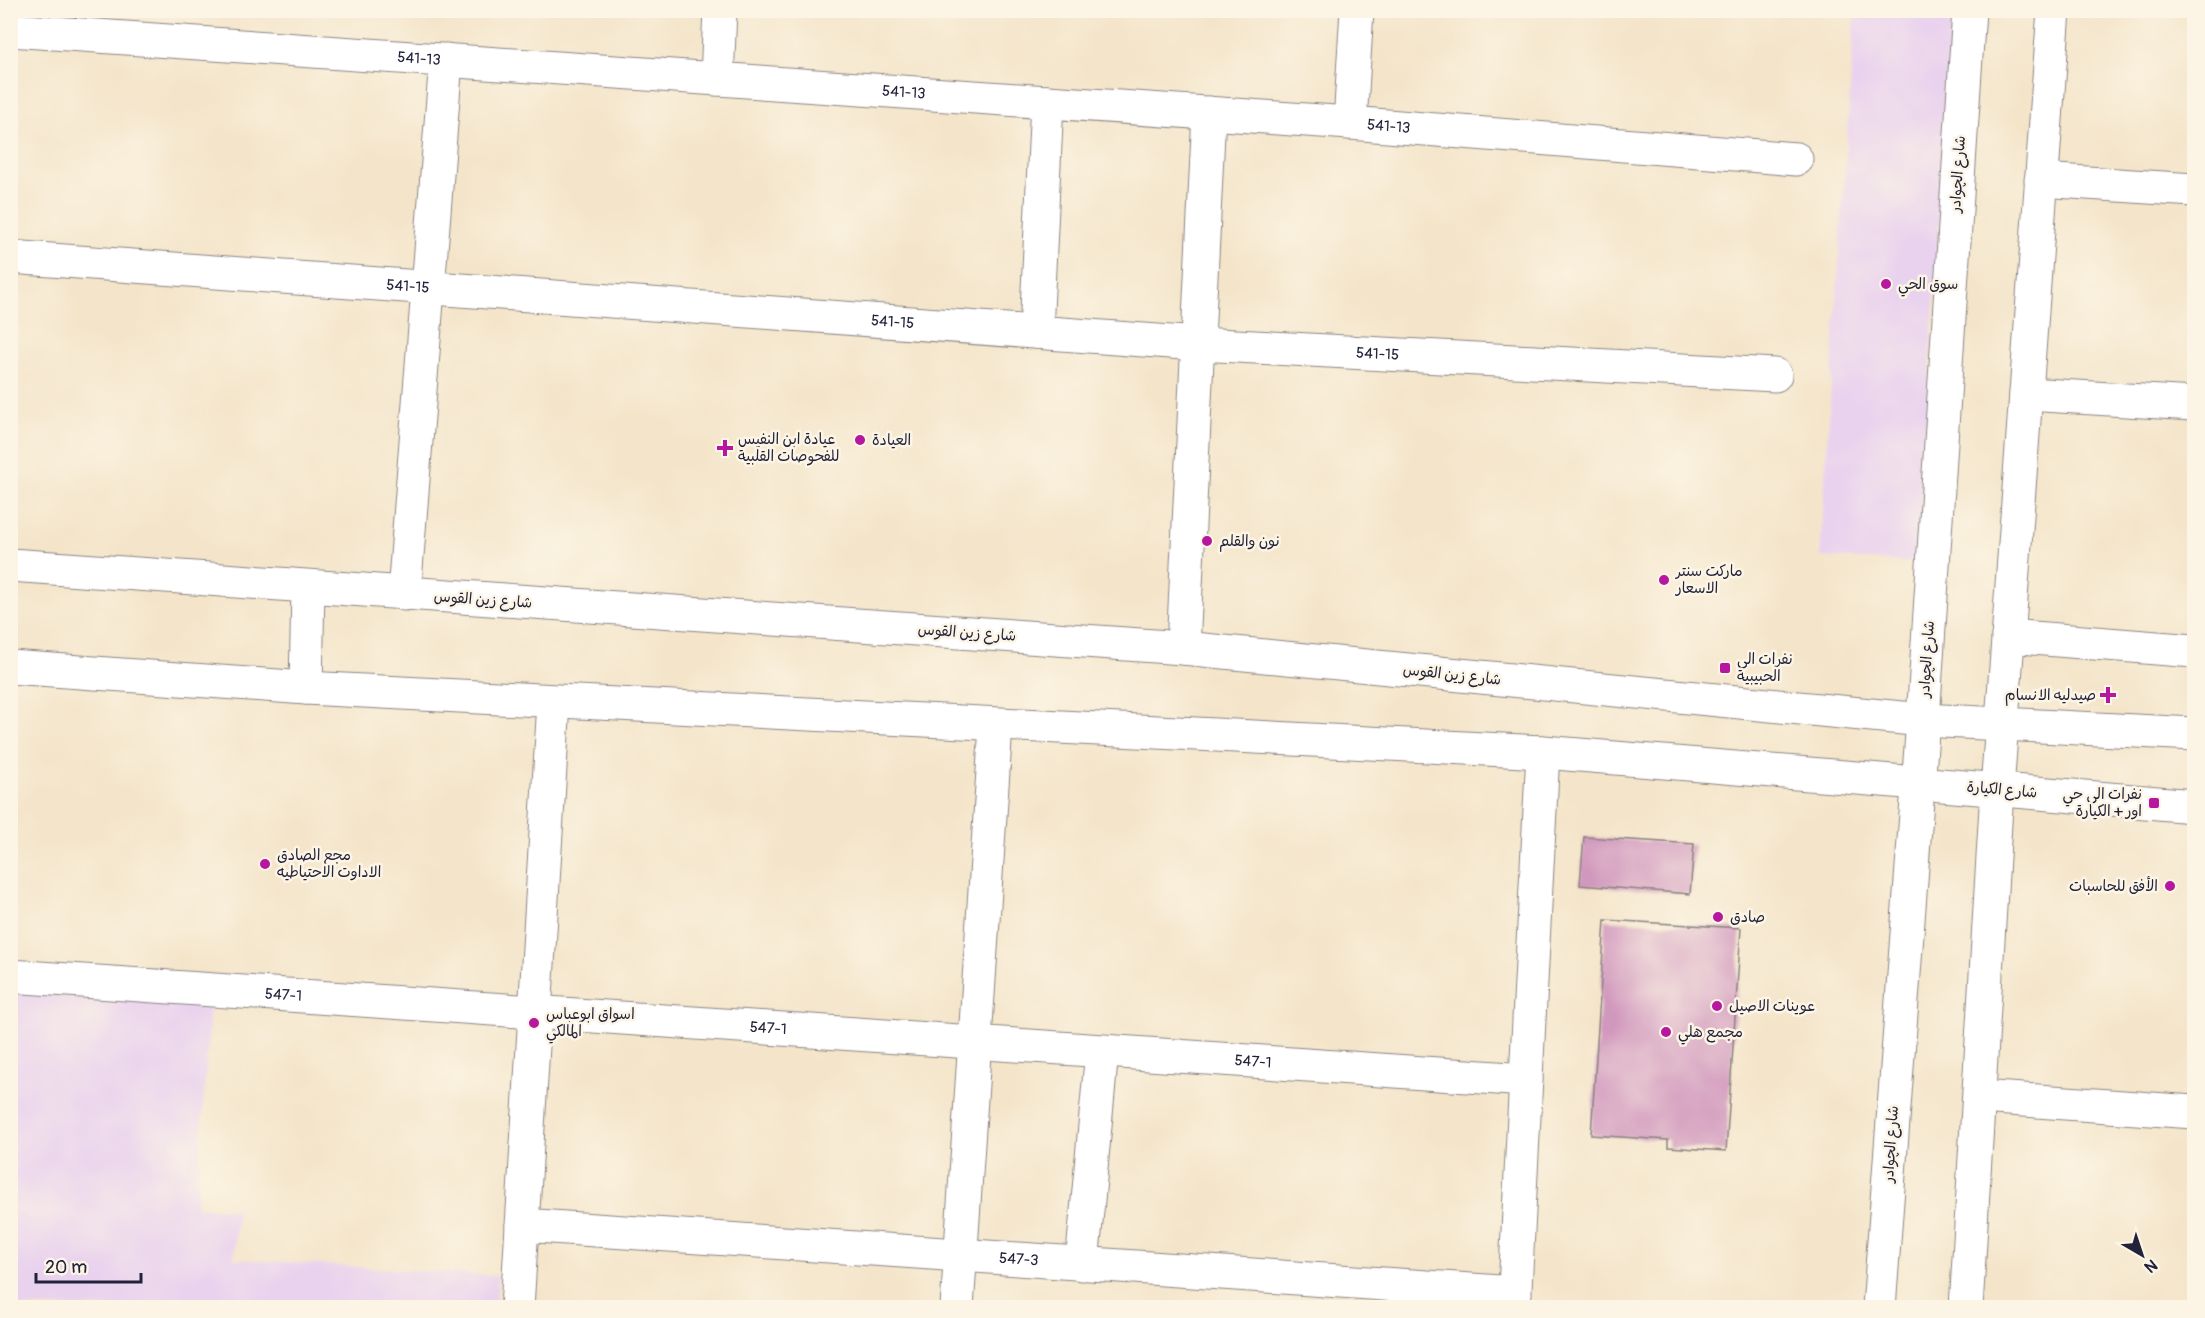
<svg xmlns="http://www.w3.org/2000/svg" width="2205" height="1318" viewBox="0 0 2205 1318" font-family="Pangolin,'Playpen Sans Arabic',sans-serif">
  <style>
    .built { fill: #e9d2ee }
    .building { fill: #d198bd }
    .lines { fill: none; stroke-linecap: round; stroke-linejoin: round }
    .minor-casing { stroke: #8b8482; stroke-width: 35 }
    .major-casing { stroke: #8b8482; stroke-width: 35 }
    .minor { stroke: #fff; stroke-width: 33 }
    .major { stroke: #fff; stroke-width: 33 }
    .poi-dot { fill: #b5179e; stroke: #fcf5e5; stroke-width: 2 }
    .labels { text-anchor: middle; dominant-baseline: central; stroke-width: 5; stroke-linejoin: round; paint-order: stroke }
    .street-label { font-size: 15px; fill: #22223b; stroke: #fcf5e5 }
    .poi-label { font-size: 15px; fill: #22223b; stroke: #fcf5e5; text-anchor: start }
  </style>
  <rect width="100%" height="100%" fill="#fcf5e5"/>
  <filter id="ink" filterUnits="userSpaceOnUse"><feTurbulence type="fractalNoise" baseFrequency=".0167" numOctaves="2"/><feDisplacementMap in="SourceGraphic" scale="12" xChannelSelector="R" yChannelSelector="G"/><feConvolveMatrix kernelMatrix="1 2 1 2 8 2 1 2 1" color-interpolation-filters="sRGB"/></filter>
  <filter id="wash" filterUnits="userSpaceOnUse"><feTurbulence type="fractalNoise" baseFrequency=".008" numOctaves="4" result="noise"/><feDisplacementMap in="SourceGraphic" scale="24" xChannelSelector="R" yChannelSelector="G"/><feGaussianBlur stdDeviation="1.35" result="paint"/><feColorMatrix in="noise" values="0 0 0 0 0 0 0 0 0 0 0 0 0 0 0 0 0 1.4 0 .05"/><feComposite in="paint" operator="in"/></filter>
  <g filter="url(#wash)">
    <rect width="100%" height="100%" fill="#f4e5ca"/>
    <g class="built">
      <polygon points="1855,11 1952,11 1918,563 1820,557"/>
      <polygon points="10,982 211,995 196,1207 237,1210 234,1259 498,1276 496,1307 11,1307"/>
    </g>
    <g id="blocks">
      <g class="building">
        <polygon points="1584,837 1694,844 1690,894 1580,885"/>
        <polygon points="1605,920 1741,928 1726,1151 1668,1147 1668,1140 1591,1135"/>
      </g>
    </g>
  </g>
  <g filter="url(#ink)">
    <use href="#blocks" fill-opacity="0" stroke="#8b8482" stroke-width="1.5"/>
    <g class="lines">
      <g class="minor-casing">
        <g id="minor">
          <path id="s1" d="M10 30 1350 123 1796 159"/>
          <polyline points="717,79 720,10"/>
          <polyline points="1350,123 1357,10"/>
          <polyline points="2041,180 2194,190"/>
          <path id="s2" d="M10 257 1198 344 1775 375"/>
          <polyline points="1036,332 1047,102"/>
          <polyline points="2026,394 2194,404"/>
          <polyline points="404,594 446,60"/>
          <polyline points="2008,636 2194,651"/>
          <polyline points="1183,648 1209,113"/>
          <path id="s3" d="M10 976 1526 1080"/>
          <polyline points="1980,1097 2194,1112"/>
          <path id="s4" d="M522 1225 1515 1293"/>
          <polyline points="1082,1264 1102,1051"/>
          <polyline points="517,1308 554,702"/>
          <polyline points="957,1308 996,726"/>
          <polyline points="1514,1308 1543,752"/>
        </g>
      </g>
      <g class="major-casing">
        <g id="major">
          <polyline points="10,565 1183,648 1923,720 2194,734"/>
          <polyline points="10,667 306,688 1543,752 2194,806"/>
          <polyline points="306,688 308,587"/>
          <polyline points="1879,1308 1923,720 1969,10"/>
          <polyline points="1966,1308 1997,790 2054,10"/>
        </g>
      </g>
      <use href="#minor" class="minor"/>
      <use href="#major" class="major"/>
    </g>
  </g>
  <g class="poi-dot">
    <circle cx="1886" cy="284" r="6"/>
    <circle cx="860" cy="440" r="6"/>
    <path d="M722 439h6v6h6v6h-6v6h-6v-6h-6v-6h6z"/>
    <circle cx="1207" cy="541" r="6"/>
    <circle cx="1664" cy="580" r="6"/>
    <rect x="1719" y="662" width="12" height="12" rx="3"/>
    <path d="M2105 686h6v6h6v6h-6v6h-6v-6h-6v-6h6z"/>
    <rect x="2148" y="797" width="12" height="12" rx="3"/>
    <circle cx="265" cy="864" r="6"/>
    <circle cx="2170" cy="886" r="6"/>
    <circle cx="1718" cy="917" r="6"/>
    <circle cx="1717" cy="1006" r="6"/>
    <circle cx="534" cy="1023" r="6"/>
    <circle cx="1666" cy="1032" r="6"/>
  </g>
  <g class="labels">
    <g class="street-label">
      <text stroke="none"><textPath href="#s1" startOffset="410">541-13</textPath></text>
      <text stroke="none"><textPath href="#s1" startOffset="896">541-13</textPath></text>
      <text stroke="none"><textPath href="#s1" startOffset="1382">541-13</textPath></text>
      <text transform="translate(1958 174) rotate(-86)">شارع الچوادر</text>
      <text stroke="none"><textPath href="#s2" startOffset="399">541-15</textPath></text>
      <text stroke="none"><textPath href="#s2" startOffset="885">541-15</textPath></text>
      <text stroke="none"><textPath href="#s2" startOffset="1371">541-15</textPath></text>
      <text transform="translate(483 600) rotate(4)">شارع زين القوس</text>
      <text transform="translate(967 633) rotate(4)">شارع زين القوس</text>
      <text transform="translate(1927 659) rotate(-86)">شارع الچوادر</text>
      <text transform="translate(1452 675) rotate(6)">شارع زين القوس</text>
      <text transform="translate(2002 790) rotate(5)">شارع الكيارة</text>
      <text stroke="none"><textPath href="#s3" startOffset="274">547-1</textPath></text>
      <text stroke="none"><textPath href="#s3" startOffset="760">547-1</textPath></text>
      <text stroke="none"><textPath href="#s3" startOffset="1246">547-1</textPath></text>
      <text transform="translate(1891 1144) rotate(-86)">شارع الچوادر</text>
      <text stroke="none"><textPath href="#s4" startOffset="498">547-3</textPath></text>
    </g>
    <g class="poi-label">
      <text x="1898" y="284">سوق الحي</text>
      <text x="738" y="439">عيادة ابن النفيس<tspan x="738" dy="17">للفحوصات القلبية</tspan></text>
      <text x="872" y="440">العيادة</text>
      <text x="1219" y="541">نون والقلم</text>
      <text x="1676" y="571">ماركت سنتر<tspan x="1676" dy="17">الاسعار</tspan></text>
      <text x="1737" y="659">نفرات الى<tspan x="1737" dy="17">الحبيبية</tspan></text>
      <text x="2096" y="695" text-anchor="end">صيدليه الانسام</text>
      <text x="2142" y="794" text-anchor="end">نفرات الى حي<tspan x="2142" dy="17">اور + الكيارة</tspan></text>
      <text x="277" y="855">مجع الصادق<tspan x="277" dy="17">الاداوت الاحتياطيه</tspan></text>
      <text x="2158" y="886" text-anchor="end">الأفق للحاسبات</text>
      <text x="1730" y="917">صادق</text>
      <text x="1729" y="1006">عوينات الاصيل</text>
      <text x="546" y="1014">اسواق ابوعباس<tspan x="546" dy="17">المالكي</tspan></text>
      <text x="1678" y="1032">مجمع هلي</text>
    </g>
  </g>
  <rect width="2205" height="1318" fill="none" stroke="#fcf5e5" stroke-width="36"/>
  <g transform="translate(2142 1255) rotate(141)" stroke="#fcf5e5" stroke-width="4.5" paint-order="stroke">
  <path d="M0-4.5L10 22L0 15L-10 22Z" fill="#22223b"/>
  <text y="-9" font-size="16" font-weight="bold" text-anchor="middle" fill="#22223b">N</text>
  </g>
  <path d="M36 1273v9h105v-9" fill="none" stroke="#22223b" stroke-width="3"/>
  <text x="45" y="1273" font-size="18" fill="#22223b" stroke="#fcf5e5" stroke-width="4.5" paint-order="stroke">20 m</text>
</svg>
